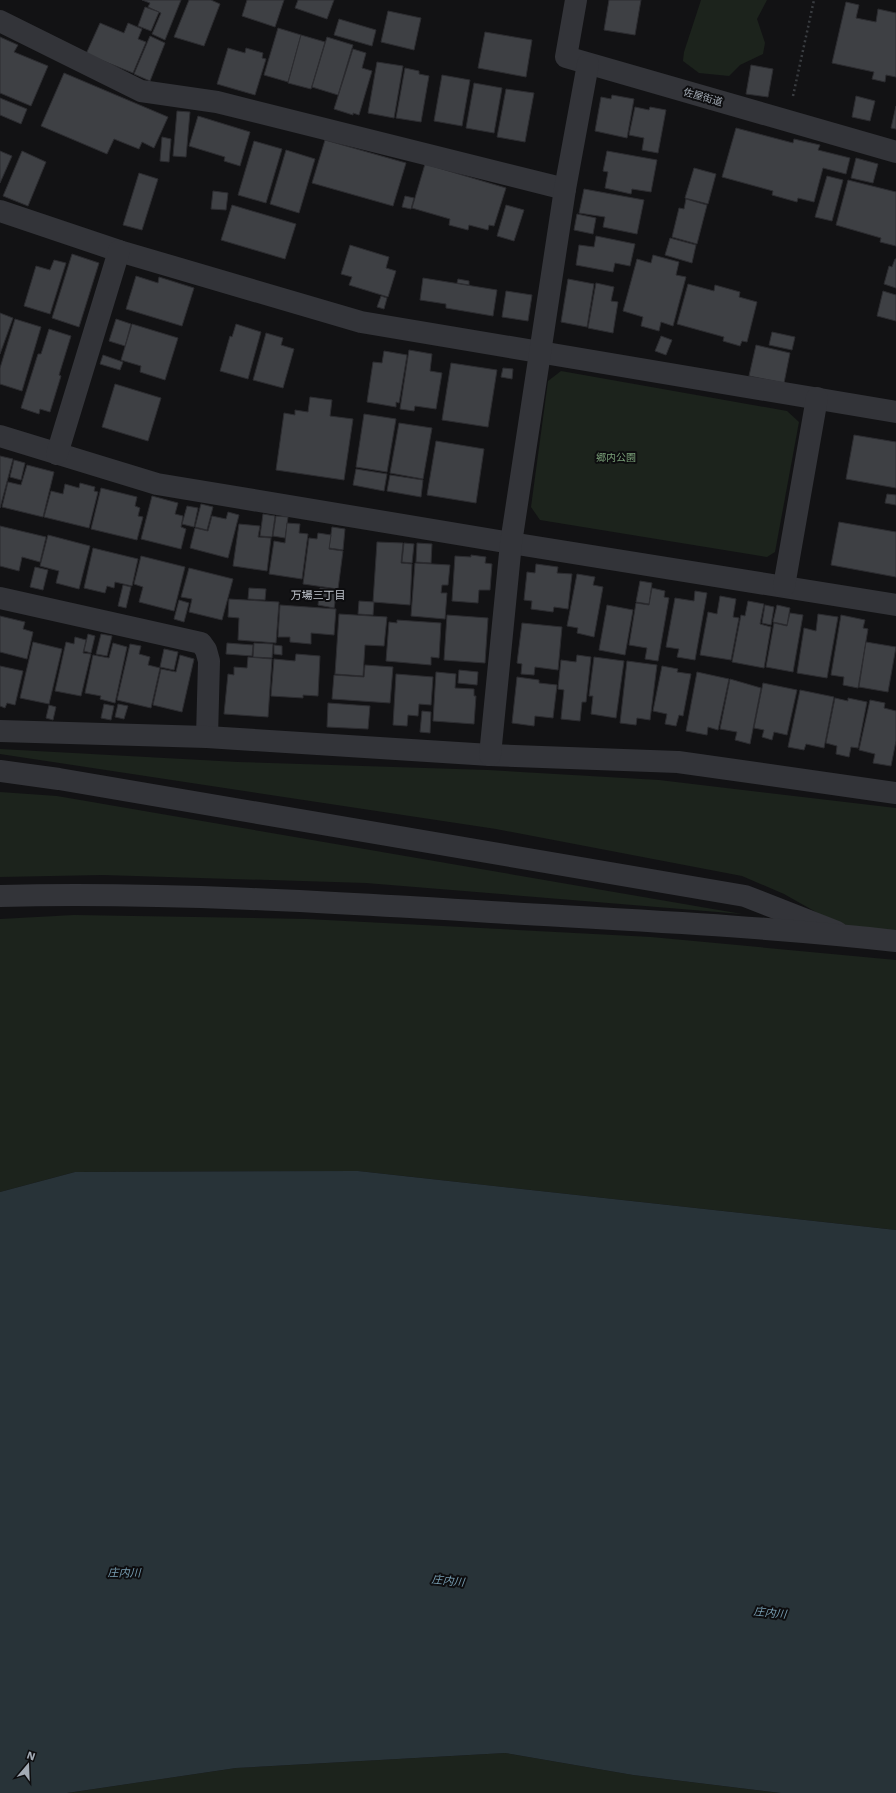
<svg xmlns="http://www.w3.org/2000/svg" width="896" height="1793" viewBox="0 0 896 1793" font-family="'Work Sans','Noto Sans JP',sans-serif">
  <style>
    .green { fill: #1c231c }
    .water { fill: #283338 }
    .building { fill: #3e4044; stroke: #2c2c30 }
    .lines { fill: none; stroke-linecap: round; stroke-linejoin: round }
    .path { stroke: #393c40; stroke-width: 2.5; stroke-dasharray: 2 3; stroke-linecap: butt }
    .minor { stroke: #333439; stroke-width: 22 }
    .tertiary { stroke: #333439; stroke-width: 22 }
    .labels { text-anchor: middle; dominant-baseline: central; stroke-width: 4; stroke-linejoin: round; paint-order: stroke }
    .street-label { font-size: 10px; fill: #a3abb5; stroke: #0d0d0f }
    .park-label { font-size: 10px; fill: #7ba179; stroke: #0d0d0f }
    .neighbourhood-label { font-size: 11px; fill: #c4c9d1; stroke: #0d0d0f }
    .water-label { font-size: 11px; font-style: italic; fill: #789eb2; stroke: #0d0d0f }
  </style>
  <rect width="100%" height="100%" fill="#121214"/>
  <g class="green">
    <polygon points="701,0 767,0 757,19 765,43 763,54 740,65 729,76 699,73 683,61 684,52"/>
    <polygon points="561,371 787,411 799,422 775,552 767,557 540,520 531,507 548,381"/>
    <polygon points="0,749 238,762 488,770 659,780 896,808 896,931 839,925 784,894 742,876 496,829 0,754"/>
    <polygon points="0,792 57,796 742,914 366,883 103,875 0,877"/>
    <polygon points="74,915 307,919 651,937 896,960 896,1230 358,1171 75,1172 0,1192 0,919"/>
    <polygon points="505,1753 633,1775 781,1793 67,1793 236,1768"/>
  </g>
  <polygon class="water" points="358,1171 896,1230 896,1793 781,1793 633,1775 505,1753 236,1768 67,1793 0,1793 0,1192 75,1172"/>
  <g class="building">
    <polygon points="142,0 181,0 165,40 152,34 161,13 148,7 150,3"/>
    <polygon points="189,0 211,0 220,4 204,46 174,37"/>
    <polygon points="247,0 284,0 275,27 242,16"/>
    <polygon points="298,0 334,0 327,19 295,8"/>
    <polygon points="609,0 641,0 635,35 604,30"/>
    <polygon points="846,2 859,5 856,18 876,22 878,9 896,13 896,77 886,75 885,82 872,79 874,72 832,63"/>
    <polygon points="145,7 159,12 151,31 138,26"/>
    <polygon points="388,11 421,18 414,50 381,42"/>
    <polygon points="339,19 376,30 372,46 334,35"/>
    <polygon points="100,23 124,33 128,23 142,29 138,39 146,42 133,73 86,54"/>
    <polygon points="278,28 301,35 288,82 264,75"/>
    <polygon points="485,32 532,40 526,77 478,68"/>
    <polygon points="301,35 325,42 311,89 288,83"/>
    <polygon points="150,36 165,43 150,81 134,74"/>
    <polygon points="0,37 18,45 14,52 48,66 31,106 0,93"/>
    <polygon points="327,37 353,45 338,95 312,87"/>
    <polygon points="228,48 245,53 246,48 263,53 262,58 266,59 255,95 217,84"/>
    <polygon points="353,49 366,53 362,68 372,71 359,115 353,113 353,115 334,109"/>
    <polygon points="377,62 403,66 394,118 368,113"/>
    <polygon points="751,65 773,69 768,97 746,94"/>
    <polygon points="405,68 419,71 419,74 429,76 421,122 396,118"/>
    <polygon points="64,73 168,117 154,148 142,142 139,149 114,139 107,154 41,126"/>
    <polygon points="442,75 470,80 462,126 434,121"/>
    <polygon points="474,83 502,88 494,133 466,128"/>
    <polygon points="506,89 534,93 525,142 497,137"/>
    <polygon points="612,95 634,99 627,138 595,131 601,97 611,99"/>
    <polygon points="856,96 875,101 870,121 852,117"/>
    <polygon points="0,98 27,109 21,124 0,115"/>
    <polygon points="896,106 896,129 891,128"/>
    <polygon points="635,107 649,110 650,107 666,110 658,153 642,150 644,138 629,135"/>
    <polygon points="177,111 190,112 186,157 173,156"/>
    <polygon points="198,116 250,132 240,166 224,161 225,157 189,146"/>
    <polygon points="736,128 793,143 794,139 820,145 818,150 850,158 846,174 823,168 814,202 798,198 797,202 772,195 773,191 722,177"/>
    <polygon points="162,137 171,139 169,162 160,161"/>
    <polygon points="325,140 406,163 393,206 312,183"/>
    <polygon points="254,141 282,149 266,203 238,195"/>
    <polygon points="286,150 315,159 299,213 270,204"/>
    <polygon points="0,151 12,156 0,183"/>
    <polygon points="22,151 46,162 28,206 3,196"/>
    <polygon points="607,151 657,160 651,192 632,189 631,194 605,188 608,172 603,171"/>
    <polygon points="856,158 878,164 873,183 851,178"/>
    <polygon points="425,164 506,188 494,226 489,225 488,230 469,225 468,230 449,225 450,219 412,208"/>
    <polygon points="694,168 716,174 708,204 685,198"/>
    <polygon points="139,173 158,179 142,230 123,225"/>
    <polygon points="827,176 843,180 832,221 815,217"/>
    <polygon points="848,180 896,192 896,246 880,242 881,238 836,225"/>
    <polygon points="584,189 644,200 637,234 603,227 605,217 579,213"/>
    <polygon points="213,191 228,193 226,210 211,209"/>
    <polygon points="405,196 414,198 411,209 402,207"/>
    <polygon points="686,199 707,205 697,244 672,237 679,208 684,209"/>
    <polygon points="232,205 296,224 285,259 221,240"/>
    <polygon points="506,205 524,210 514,241 497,236"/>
    <polygon points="577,214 596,218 593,234 574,230"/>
    <polygon points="596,236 635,244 630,266 615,263 613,272 576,265 579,245 594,247"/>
    <polygon points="670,238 696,245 692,263 665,255"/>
    <polygon points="350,245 389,257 386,268 396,271 388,297 349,285 352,277 341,274"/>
    <polygon points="72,254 99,263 79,327 52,318"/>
    <polygon points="653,255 679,262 676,275 686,277 673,326 661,322 659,331 641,326 643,317 623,311 637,259 651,263"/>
    <polygon points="895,259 896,259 896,288 884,284 889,266 892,267"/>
    <polygon points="54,260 66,263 50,314 24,306 36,266 50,270"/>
    <polygon points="136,276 158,283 159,277 194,288 182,326 126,309"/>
    <polygon points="423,278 497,290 493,316 446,308 446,304 420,300"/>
    <polygon points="458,279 469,281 469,285 457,283"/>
    <polygon points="568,279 594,284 587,327 561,322"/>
    <polygon points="596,283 614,287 611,301 618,302 613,333 588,328"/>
    <polygon points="688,284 714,291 715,285 740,292 739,297 757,302 747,342 742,341 740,346 723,341 724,337 677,324"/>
    <polygon points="506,291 532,295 528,321 502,317"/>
    <polygon points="883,291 896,295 896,321 877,316"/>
    <polygon points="381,296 387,298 384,309 377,307"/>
    <polygon points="0,313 13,318 0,354"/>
    <polygon points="15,319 41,327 22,391 0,384 0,368"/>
    <polygon points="116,319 131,324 125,346 109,341"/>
    <polygon points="132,324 178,338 165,380 140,372 141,366 121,360"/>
    <polygon points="236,324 261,332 248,379 220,371 230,336 232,337"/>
    <polygon points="49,329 71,336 59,375 61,376 50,412 40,409 39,414 21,408 38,354 41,354"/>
    <polygon points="772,332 795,337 792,350 769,345"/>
    <polygon points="266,333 283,338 281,345 294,349 283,388 253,380"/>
    <polygon points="661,336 672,340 666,355 655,351"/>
    <polygon points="756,345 790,353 784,383 749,376"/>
    <polygon points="409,350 432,354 430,371 442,373 436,409 415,406 414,411 400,409"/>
    <polygon points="384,351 407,355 399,403 396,402 396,407 367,402 373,362 382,363"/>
    <polygon points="103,355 123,362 120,370 100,364"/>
    <polygon points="451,363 497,370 488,427 442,420"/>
    <polygon points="503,368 513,369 512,379 501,377"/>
    <polygon points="115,384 161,398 148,441 102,427"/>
    <polygon points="310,397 332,400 330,416 353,419 344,480 276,470 284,413 295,415 295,410 308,412"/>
    <polygon points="364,414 396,419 387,472 356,467"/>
    <polygon points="399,423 432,428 423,479 390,473"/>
    <polygon points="854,435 896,442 896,488 846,479"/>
    <polygon points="436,441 484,449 476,503 427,495"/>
    <polygon points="0,456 13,459 0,508"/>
    <polygon points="14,460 25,463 21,480 10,477"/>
    <polygon points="27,465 54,472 43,517 2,507 8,482 21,485"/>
    <polygon points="356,469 387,474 384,491 353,485"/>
    <polygon points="390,475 423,480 421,497 387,491"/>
    <polygon points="80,483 95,487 94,491 98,492 89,528 44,517 51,491 63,494 65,484 79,488"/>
    <polygon points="101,488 137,497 135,506 140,508 138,516 143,517 137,540 91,529"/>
    <polygon points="887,494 896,495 896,505 885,503"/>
    <polygon points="152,496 178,503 175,514 183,516 181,527 186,529 181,549 141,539"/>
    <polygon points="201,504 213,507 207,530 195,527"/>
    <polygon points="187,506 198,508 194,527 182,524"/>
    <polygon points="228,512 239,515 228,558 190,548 195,528 208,531 212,516 226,519"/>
    <polygon points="263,514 275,516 272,537 260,536"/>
    <polygon points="276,516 288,517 285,538 273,536"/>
    <polygon points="839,522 896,532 896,577 831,565"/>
    <polygon points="287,523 300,524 299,533 308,534 302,579 269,574 274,541 285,543"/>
    <polygon points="239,524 260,526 258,537 271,538 267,571 233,566"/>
    <polygon points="0,526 46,537 40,562 22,557 19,571 0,566"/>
    <polygon points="332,527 345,529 343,550 329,548"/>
    <polygon points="318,533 331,535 329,549 343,551 338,589 303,584 309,538 317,539"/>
    <polygon points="48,535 90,546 79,589 56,583 59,571 40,566"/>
    <polygon points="377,542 403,543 401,563 412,564 410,605 373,602"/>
    <polygon points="404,543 414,544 412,563 402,562"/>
    <polygon points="417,543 432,544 431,563 416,562"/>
    <polygon points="93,548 138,559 132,586 115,582 114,588 107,586 105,593 84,588"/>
    <polygon points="471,555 486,557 485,563 492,564 490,590 479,590 478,603 452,601 455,556 471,557"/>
    <polygon points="141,556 185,567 174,611 139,602 143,587 134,584"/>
    <polygon points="415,563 450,565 448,585 442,585 441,593 447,593 445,619 411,616"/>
    <polygon points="536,564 558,567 557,573 572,574 568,609 554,607 553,612 531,609 532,601 524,600 527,572 535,573"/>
    <polygon points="35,567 48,570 43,590 30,587"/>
    <polygon points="189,568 233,579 222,620 189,612 192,599 181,597"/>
    <polygon points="577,574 595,577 593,585 603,587 594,637 577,633 578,628 567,626"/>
    <polygon points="640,581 652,583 649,604 636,602"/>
    <polygon points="123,585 131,587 126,608 118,606"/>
    <polygon points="249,588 266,589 265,600 248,599"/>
    <polygon points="320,588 337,590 334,608 318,605"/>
    <polygon points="652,588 665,591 664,597 669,598 658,661 645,659 647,648 629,645 636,603 649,605"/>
    <polygon points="695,591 707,593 695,660 677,657 679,649 666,647 675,598 694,601"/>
    <polygon points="720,596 736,599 733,617 739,618 731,660 700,655 708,612 717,614"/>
    <polygon points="229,599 279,602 276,643 238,640 239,618 228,617"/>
    <polygon points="179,600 189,603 184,622 174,619"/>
    <polygon points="359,601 374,602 373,615 358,614"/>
    <polygon points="748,601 764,604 760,624 771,627 764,668 732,662 741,615 745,616"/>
    <polygon points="280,605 336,609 334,635 311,633 311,644 290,642 290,637 278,637"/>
    <polygon points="607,605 633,610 625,655 599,650"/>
    <polygon points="765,605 774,607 771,625 762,623"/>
    <polygon points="777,605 790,608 787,625 773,622"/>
    <polygon points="790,613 803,615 793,672 766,667 774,623 787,626"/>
    <polygon points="339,614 387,617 384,646 365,645 363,676 335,674"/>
    <polygon points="818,614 838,617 827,678 797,673 804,628 816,631"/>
    <polygon points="447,615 488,618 485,663 444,660"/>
    <polygon points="841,615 865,620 863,628 868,629 858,688 843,685 844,677 831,675"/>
    <polygon points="0,616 25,622 23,629 33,632 27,659 0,652"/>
    <polygon points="397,620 441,623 439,658 431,657 431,665 386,661 389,622 397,623"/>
    <polygon points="522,623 562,627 558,670 535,667 534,675 521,674 522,664 517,663"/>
    <polygon points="88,634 95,636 91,653 84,651"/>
    <polygon points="101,634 112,636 107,656 96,654"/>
    <polygon points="75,637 86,640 83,653 91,654 81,696 55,691 66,642 74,644"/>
    <polygon points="33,642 62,649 49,704 20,698"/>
    <polygon points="866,642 896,647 888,692 859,687"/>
    <polygon points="113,643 127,647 115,703 100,699 101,696 85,693 93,655 109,658"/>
    <polygon points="227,643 253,645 252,656 226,654"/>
    <polygon points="254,643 273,644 272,658 253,657"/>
    <polygon points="130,644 141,646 139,654 150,657 148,665 160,668 151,708 117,700"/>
    <polygon points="274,645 282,646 282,655 274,654"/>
    <polygon points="164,649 178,652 174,670 160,667"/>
    <polygon points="296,654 320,656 318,696 303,695 303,698 271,696 274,659 295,661"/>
    <polygon points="180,655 194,659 182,712 153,705 161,669 176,672"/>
    <polygon points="577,655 591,657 586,702 582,702 580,721 561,719 564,690 558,689 561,660 576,662"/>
    <polygon points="248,657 272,659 268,717 224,714 228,674 234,675 234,667 247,668"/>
    <polygon points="594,657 624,661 616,718 591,714 593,696 589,696"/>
    <polygon points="627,661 657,665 650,720 637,718 636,725 620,723"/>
    <polygon points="365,665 393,667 390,703 332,699 334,675 364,677"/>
    <polygon points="0,666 23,671 15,705 7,703 5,708 0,706"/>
    <polygon points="662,666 678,669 677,672 691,674 683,716 679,715 676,726 665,724 667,714 653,711"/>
    <polygon points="459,670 478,672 477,685 458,683"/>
    <polygon points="436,672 456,674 455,688 474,689 474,696 476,696 474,724 433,721"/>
    <polygon points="697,672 729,679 718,730 708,727 707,735 686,731"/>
    <polygon points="396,674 433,677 431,705 419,704 418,716 408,715 407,726 393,725"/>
    <polygon points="517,677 539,680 539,683 557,685 553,718 535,716 534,726 512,723"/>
    <polygon points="730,679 761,688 750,744 735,740 737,732 720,729"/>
    <polygon points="763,683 797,690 787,735 774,732 772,740 762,737 764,730 754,728"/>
    <polygon points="800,690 834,697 824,748 806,744 804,750 788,747"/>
    <polygon points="835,698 848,701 848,698 867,702 858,748 851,747 849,757 836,754 837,746 826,743"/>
    <polygon points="870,700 885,703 884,708 896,711 896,741 891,766 873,763 875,754 859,750"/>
    <polygon points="328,703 370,706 368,729 327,727"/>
    <polygon points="104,704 114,706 111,720 101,718"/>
    <polygon points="118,704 128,706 124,719 115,717"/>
    <polygon points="49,705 56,707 53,720 46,718"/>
    <polygon points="422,711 431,712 430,733 420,732"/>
  </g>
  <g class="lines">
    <polyline class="path" points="793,96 814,0"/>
    <g class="minor">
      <polyline points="576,0 566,57 896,152"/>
      <polyline points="0,21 141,91 217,102 565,189"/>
      <polyline points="0,211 119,251 361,322 896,412"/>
      <polyline points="0,436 157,484 511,543 896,605"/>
      <polyline points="57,454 119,251"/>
      <polyline points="784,586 817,398"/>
      <polyline points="0,598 201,643 206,650 209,661 207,737"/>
      <polyline points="0,731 207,737 490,755 678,762 896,793"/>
      <polyline points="490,755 511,543 565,189 588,64"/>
      <polyline points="0,771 59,779 745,896 837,932"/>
    </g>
    <path class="tertiary" d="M0 896C164 892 328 902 491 912 626 920 762 926 896 941"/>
  </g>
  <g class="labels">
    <g class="street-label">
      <text transform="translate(703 97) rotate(16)">佐屋街道</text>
    </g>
    <g class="park-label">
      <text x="616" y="457">郷内公園</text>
    </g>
    <g class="neighbourhood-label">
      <text x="318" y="595">万場三丁目</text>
    </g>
    <g class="water-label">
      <text transform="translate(124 1573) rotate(1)">庄内川</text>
      <text transform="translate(448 1581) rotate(6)">庄内川</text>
      <text transform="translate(770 1613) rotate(6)">庄内川</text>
    </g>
  </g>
  <g transform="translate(28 1765) rotate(19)" stroke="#0d0d0f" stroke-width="3" paint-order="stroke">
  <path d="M0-3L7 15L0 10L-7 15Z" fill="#a3abb5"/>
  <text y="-6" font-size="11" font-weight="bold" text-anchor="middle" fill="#a3abb5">N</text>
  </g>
</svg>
